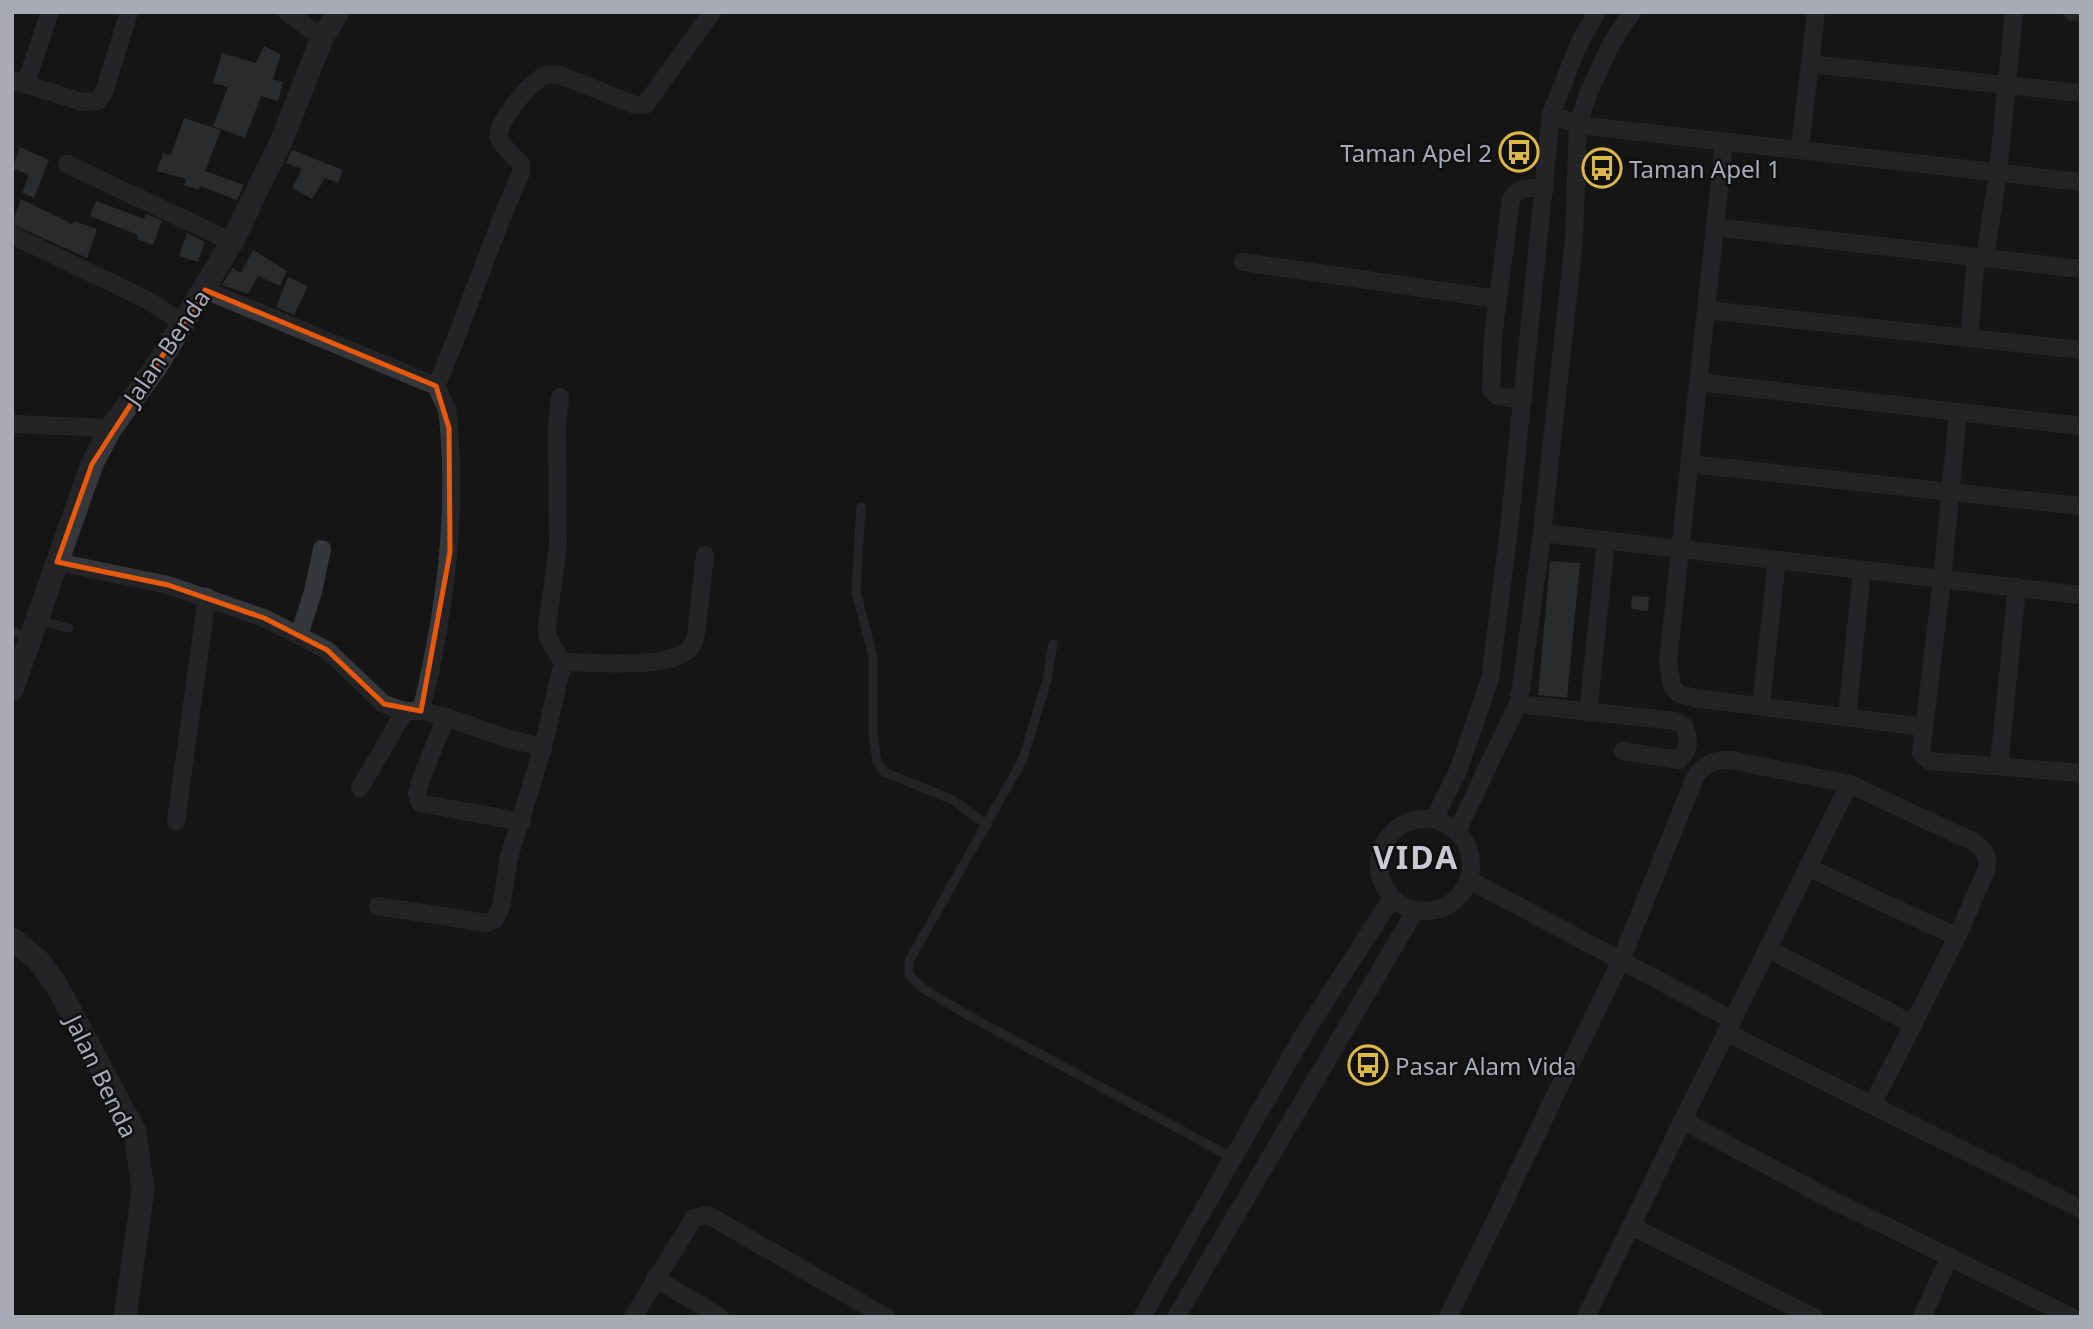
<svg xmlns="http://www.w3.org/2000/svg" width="2093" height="1329" viewBox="0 0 2093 1329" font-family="'Noto Sans',sans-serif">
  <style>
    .building { fill: #444549 }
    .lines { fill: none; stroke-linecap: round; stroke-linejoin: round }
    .service { stroke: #36373b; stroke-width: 9 }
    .minor { stroke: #36373b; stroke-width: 18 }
    .tertiary { stroke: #36373b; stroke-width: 23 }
    .marked { fill: none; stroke: #e8590c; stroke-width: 5; stroke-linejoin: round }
    .labels { text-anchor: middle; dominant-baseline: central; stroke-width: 5; stroke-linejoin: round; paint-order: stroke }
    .poi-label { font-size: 24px; fill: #a8abb5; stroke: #101011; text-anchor: start }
    .street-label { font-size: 24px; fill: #a8abb5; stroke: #101011 }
    .district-label { font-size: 32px; font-weight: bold; letter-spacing: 2px; fill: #c9cad1; stroke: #101011 }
  </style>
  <rect width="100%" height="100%" fill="#151516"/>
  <g class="building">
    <polygon points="264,46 281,55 273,79 283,82 278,101 261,96 245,138 213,126 228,87 213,83 222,53 256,63"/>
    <polygon points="184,118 221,130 205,171 244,185 237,200 200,186 199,190 184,185 186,179 157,171 163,153 171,155"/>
    <polygon points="20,147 49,160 34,198 22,193 29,175 12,168"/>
    <polygon points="292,150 343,170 338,183 325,178 312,199 292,188 302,169 286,163"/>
    <polygon points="21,199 72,224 74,221 97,229 87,258 12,224"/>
    <polygon points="96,201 144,219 146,214 162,221 153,245 137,239 138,235 90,216"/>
    <polygon points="187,233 205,242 198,262 179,256"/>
    <polygon points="253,250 287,271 280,286 258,276 248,294 222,285 232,268 241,273"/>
    <polygon points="288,277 308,286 294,315 276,307"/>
    <polygon points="1550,561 1580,563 1567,698 1538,695"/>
    <polygon points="1632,596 1649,597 1648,611 1631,609"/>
  </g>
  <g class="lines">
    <g class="service">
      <polyline points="861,507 856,591 873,657 873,735 877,762 884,772 953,800 987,825"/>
      <polyline points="38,620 69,628"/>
      <polyline points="12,631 30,639"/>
      <polyline points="1053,644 1047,680 1023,759 909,961 909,975 924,989 964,1013 1233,1158"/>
    </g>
    <g class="minor">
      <polyline points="287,12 322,38"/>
      <polyline points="2072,12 2081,13"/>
      <polyline points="1810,64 2081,93"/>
      <polyline points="12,80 82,102 98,101 104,92 129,12"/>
      <polyline points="25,85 50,12"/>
      <polyline points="1551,114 1578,125 2081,182"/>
      <polyline points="1724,143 1668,662 1672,687 1679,694 1695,698 1923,727"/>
      <polyline points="1800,148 1816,12"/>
      <polyline points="67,164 232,242"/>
      <polyline points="1714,227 2081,269"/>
      <polyline points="12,235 147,300 182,322"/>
      <polyline points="1985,258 1998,173 2014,12"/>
      <polyline points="1243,262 1497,299"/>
      <path d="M205 290 436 386 447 409 449 428C457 524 444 618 421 711"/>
      <polyline points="1706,310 2081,350"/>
      <polyline points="1969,338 1976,257"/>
      <polyline points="1698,382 2081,426"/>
      <path d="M436 386C467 316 489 243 521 173V164C514 156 502 147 499 138 495 124 527 87 539 79 546 73 552 74 560 75L635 105H645L712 12"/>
      <path d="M1523 400 1497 396 1491 390 1493 337 1511 199C1520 185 1530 188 1545 189"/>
      <polyline points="1958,413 1942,579 1921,753 1929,761 2081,773"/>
      <polyline points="12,424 111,428"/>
      <polyline points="1690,464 2081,506"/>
      <polyline points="1542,533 2081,595"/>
      <polyline points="57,562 168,585 264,618 327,650 384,704 405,711 421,711 446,717 509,739 543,747 509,857 501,907 495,919 486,923 378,906"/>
      <polyline points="299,635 313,592 322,549"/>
      <path d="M563 662C595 662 657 669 684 653 692 649 694 642 696 635L705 555"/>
      <path d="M1518 704 1675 721 1684 726C1690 740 1690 750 1679 760L1623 751"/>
      <polyline points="1761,704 1777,560"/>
      <polyline points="1588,713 1606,540"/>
      <polyline points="446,717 419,784 417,794 420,803 522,822"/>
      <polyline points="1847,717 1862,570"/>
      <polyline points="543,747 563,662 548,639 547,626 558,547 557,426 560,397"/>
      <polyline points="1999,765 2017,587"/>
      <polyline points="360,788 405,711"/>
      <circle cx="1425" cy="865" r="46"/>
      <polyline points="1434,819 1458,771 1490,679 1509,529 1551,114 1580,41 1597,12"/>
      <polyline points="176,821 207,597"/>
      <polyline points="1457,831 1518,704 1521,688 1542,533 1574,240 1578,125 1588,94 1611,44 1632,12"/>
      <polyline points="1807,867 1957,937"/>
      <polyline points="1469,880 1733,1020"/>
      <polyline points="1767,948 1914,1025"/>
      <polyline points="1726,1032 2081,1209"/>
      <polyline points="1682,1120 1826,1197 2072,1317"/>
      <polyline points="1631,1226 1814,1317"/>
      <polyline points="655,1278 720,1317"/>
      <polyline points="633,1317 694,1218 708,1215 886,1317"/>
      <polyline points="1142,1317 1304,1034 1392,898"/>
      <polyline points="1176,1317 1415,911"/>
      <path d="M1448 1317 1621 960 1696 775C1707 763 1714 760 1731 760L1849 784 1974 842C1986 851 1989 856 1986 871L1957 937 1872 1105"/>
      <polyline points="1586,1317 1849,784"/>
      <polyline points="1922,1317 1950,1256"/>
    </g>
    <g class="tertiary">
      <polyline points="12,690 92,464 111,428 156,367 232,242 283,137 322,38 338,12"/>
      <polyline points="12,939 38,960 56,984 135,1132 143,1190 125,1317"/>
    </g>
  </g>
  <path d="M0 0H2093V1329H0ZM205 290 436 386 449 428 450 552 421 711 384 704 327 650 264 618 168 585 57 562 92 464Z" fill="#151516" fill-opacity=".55" fill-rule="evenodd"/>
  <path class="marked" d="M205 290 436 386 449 428 450 552 421 711 384 704 327 650 264 618 168 585 57 562 92 464Z"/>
  <defs>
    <g id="bus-ring" transform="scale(2.0125)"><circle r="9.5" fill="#101011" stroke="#dbb848" stroke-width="1.5"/><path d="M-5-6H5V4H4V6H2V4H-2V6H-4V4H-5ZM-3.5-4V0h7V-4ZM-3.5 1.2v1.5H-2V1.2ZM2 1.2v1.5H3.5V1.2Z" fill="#dbb848"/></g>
  </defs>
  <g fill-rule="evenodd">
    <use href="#bus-ring" x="1519" y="152"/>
    <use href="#bus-ring" x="1602" y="168"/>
    <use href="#bus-ring" x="1368" y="1065"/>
  </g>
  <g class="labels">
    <g class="poi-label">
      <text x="1492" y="152" text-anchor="end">Taman Apel 2</text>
      <text x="1629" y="168">Taman Apel 1</text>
      <text x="1395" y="1065">Pasar Alam Vida</text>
    </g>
    <g class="street-label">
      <text transform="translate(166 347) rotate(-56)">Jalan Benda</text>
      <text transform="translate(102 1076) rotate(64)">Jalan Benda</text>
    </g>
    <g class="district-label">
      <text x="1416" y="856">VIDA</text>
    </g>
  </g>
  <rect width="2093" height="1329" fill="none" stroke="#a8abb5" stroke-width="28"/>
</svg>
